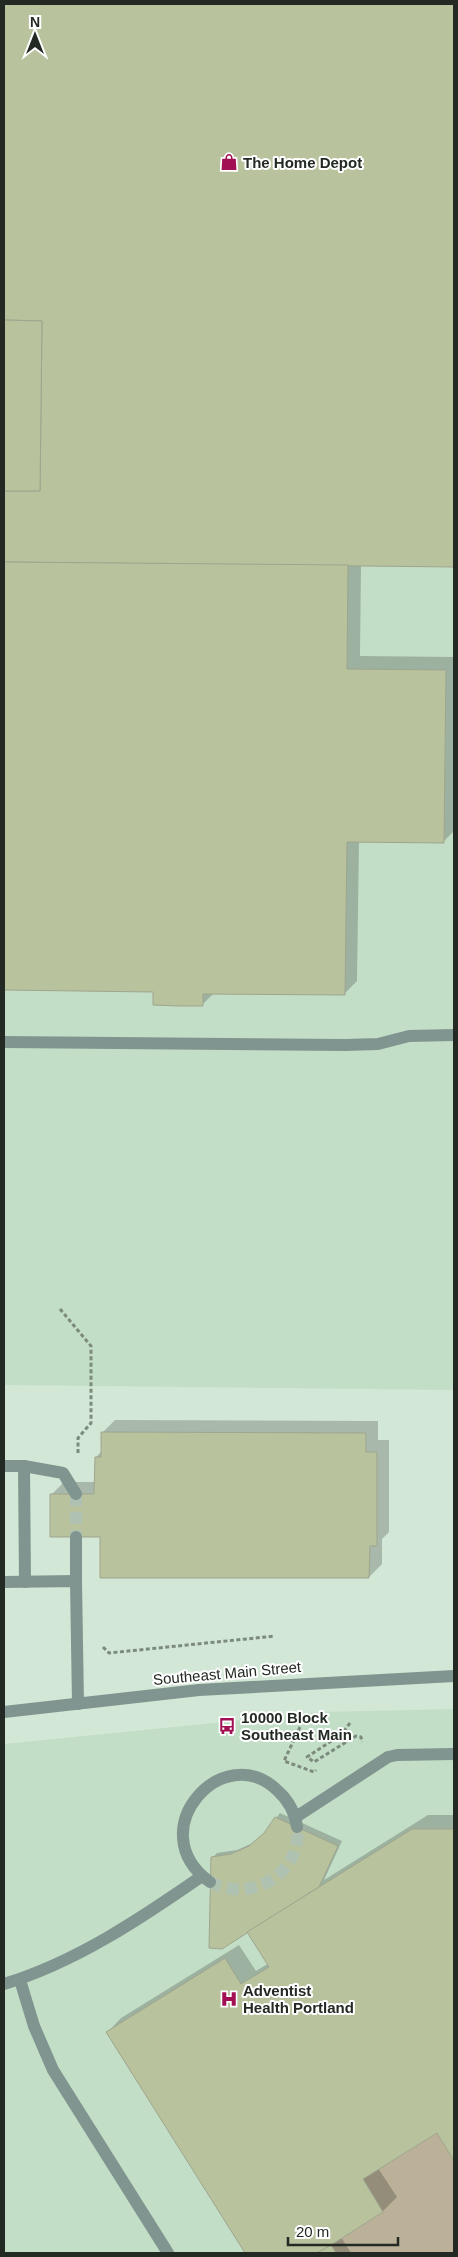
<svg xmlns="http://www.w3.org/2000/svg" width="458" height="2257" viewBox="0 0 458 2257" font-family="Arial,sans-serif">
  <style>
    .built { fill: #c3dec7 }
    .green { fill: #bab198 }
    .shadow { fill: #0003 }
    .building { fill: #b8c29d; stroke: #9fa58e }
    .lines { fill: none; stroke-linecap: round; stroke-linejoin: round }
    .minor-tunnel { stroke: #afc1b1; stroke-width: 12; stroke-dasharray: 12 6; stroke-linecap: butt }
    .path { stroke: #7c8b7e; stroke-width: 3; stroke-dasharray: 4 2.5; stroke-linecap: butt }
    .minor { stroke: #819590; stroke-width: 12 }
    .labels { text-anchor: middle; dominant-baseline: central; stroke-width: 4; stroke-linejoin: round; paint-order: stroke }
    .poi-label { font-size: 15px; font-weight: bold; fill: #222a23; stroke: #fff; text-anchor: start }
    .street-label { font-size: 15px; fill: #222a23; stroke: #fff }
  </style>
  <rect width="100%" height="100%" fill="#d2e7d5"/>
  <g class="built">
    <polygon points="4,4 454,4 454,1390 4,1385"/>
    <polygon points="454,1709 454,2253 4,2253 4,1744 322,1712"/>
  </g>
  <polygon class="green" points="437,2133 454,2161 454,2253 336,2253 331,2245 383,2212 363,2179"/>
  <g class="shadow">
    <polygon points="4,4 454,4 454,566 361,564 360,656 454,657 454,831 443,842 359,841 357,981 344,994 215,992 202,1005 155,991 4,989"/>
    <polygon points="115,1420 378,1421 378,1440 389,1440 389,1532 382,1539 382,1564 369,1577 51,1495 64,1482 96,1482 96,1457 102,1451 102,1433"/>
    <polygon points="280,1813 342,1841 324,1880 428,1815 454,1815 454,2159 437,2131 378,2168 397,2197 383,2211 341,2237 351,2253 246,2253 107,2033 121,2018 239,1945 256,1971 269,1963 212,1858 217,1853 237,1850 255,1842 266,1832"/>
  </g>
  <g class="building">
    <polygon points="4,4 454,4 454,567 4,562 4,491 40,491 42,321 4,320"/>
    <polygon points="4,320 42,321 40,491 4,491"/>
    <polygon points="4,562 348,565 347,669 446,670 444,843 347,842 345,995 203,994 203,1006 179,1006 153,1005 153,992 4,990"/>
    <polygon points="101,1432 366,1433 366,1452 377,1452 377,1546 370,1546 369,1578 100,1578 100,1537 50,1537 50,1494 94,1494 95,1457 101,1457"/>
    <polygon points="275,1817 338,1846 319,1887 222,1949 209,1948 211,1857 231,1854 249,1846 264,1833"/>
    <polygon points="412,1829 454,1829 454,2161 437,2133 363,2179 383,2212 331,2245 317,2253 245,2253 106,2032 225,1958 241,1984 269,1967 247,1932"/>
    <polygon points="331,2245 336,2253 317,2253"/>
  </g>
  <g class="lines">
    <g class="minor-tunnel">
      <polyline points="76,1494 76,1537"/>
      <path d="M210 1882C249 1904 303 1874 297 1827"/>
    </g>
    <g class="path">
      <polyline points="60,1309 91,1346 91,1423 78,1438 78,1453"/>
      <polyline points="103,1647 109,1653 275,1636"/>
      <polyline points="350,1723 342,1734 307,1757 314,1762 356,1736 361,1737 362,1742"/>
      <polyline points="300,1727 284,1761 314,1772 316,1770"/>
    </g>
    <g class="minor">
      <polyline points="4,1042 345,1045 378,1044 409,1036 454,1035"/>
      <polyline points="4,1466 24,1466 25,1582"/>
      <polyline points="24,1466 63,1473 76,1494"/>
      <polyline points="76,1581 76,1537"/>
      <polyline points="4,1582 76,1581 78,1704"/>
      <polyline points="4,1712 199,1690 454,1676"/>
      <polyline points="296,1817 388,1757 397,1755 454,1754"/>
      <path d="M210 1882C139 1831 224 1737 278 1791 289 1801 295 1812 297 1827"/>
      <polyline points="20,1980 34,2026 53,2070 168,2253"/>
      <path d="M4 1984C76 1962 140 1919 202 1876"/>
    </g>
  </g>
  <defs>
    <g id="shop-bare" transform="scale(1.35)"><path d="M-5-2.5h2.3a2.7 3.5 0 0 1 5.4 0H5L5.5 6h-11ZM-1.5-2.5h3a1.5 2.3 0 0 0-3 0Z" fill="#a21053" stroke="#fff" stroke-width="2.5" paint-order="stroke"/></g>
    <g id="bus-bare" transform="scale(1.35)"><path d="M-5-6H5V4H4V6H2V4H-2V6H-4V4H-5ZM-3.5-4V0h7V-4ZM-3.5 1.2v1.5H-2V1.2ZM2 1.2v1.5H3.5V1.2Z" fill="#a21053" stroke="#fff" stroke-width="2.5" paint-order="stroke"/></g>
    <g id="hospital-bare" transform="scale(1.35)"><path d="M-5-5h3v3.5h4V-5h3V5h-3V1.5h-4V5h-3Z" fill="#a21053" stroke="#fff" stroke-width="2.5" paint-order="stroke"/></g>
  </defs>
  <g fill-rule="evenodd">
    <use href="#shop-bare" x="229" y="162"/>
    <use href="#bus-bare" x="227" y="1726"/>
    <use href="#hospital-bare" x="229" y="1999"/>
  </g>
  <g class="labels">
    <g class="poi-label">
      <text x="243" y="162">The Home Depot</text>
      <text x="241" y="1717">10000 Block<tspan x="241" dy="17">Southeast Main</tspan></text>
      <text x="243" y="1990">Adventist<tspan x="243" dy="17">Health Portland</tspan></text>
    </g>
    <g class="street-label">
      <text transform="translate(227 1673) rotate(-5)">Southeast Main Street</text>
    </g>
  </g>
  <rect width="458" height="2257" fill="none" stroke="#222a23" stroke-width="10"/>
  <g transform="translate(35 35)" stroke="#ffffff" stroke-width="4" paint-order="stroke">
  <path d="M0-4L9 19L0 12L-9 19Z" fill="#222a23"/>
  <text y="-8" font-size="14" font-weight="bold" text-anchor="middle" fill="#222a23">N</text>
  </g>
  <path d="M288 2237v8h110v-8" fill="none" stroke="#222a23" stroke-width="2.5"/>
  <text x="296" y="2237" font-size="15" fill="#222a23" stroke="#ffffff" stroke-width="4" paint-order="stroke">20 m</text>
</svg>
